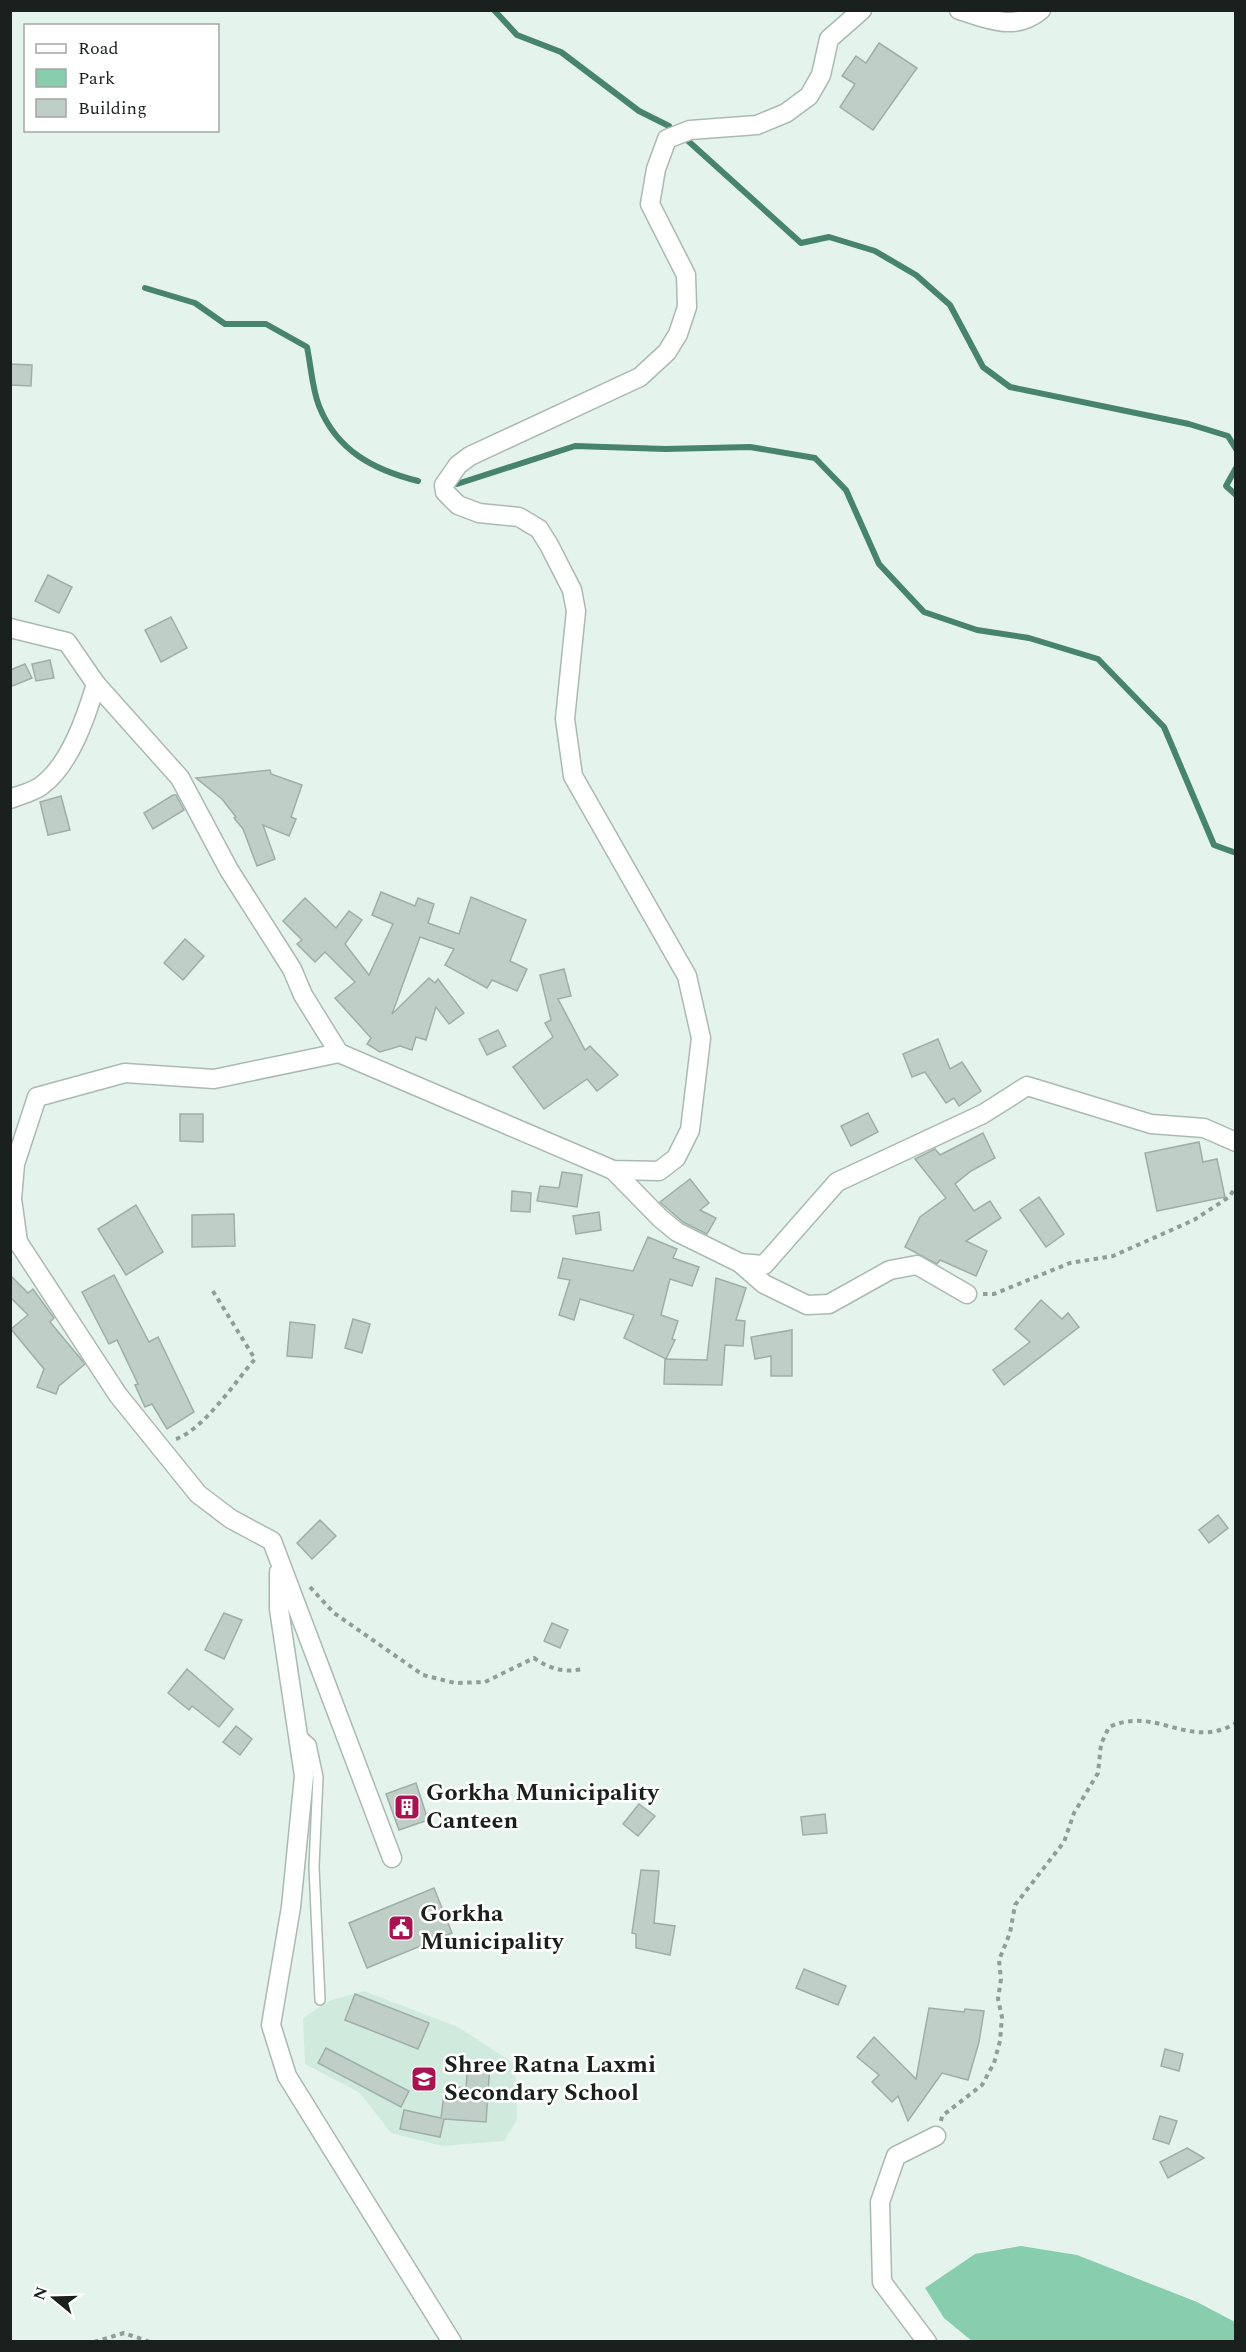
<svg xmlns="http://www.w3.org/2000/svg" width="1246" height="2352" viewBox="0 0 1246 2352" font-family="Spectral,serif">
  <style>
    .built { fill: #d1eade }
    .green { fill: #88cdae }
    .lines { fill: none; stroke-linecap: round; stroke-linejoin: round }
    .stream { stroke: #48846b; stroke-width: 6 }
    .building { fill: #bfcfc7; stroke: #9fafa7; stroke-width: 1.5 }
    .lane-casing { stroke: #aabab2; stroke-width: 12 }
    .street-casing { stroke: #aabab2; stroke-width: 21 }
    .path { stroke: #919d97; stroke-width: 4; stroke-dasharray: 4.5 4.5; stroke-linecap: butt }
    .lane { stroke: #fff; stroke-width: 9 }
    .street { stroke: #fff; stroke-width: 18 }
    .labels { text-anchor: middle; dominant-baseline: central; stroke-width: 5; stroke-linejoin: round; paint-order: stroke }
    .poi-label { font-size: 24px; font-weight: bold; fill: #1a201d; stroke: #fff; text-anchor: start }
  </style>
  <rect width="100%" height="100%" fill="#e4f4ec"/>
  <polygon class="built" points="364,1991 458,2027 515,2064 517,2120 504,2141 442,2146 391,2133 360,2093 305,2064 303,2018 329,2001"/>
  <polygon class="green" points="1021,2246 1077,2255 1197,2302 1235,2322 1235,2341 972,2341 944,2318 925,2288 975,2254"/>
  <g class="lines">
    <g class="stream">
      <polyline points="494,10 517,35 561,52 639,111 669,126"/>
      <polyline points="686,139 801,243 829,237 875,251 916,275 950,305 983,367 1010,387 1189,424 1228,436 1236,449"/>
      <path d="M145 288 195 303 225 324H266L307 347C311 366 312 388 319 406 337 451 374 470 418 481"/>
      <polyline points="1236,468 1226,486 1236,495"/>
      <polyline points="457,484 575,446 665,449 750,447 815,458 846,490 879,564 924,612 977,630 1029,638 1098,659 1164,727 1214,845 1236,853"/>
    </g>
  </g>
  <g class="building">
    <polygon points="879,43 917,68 873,130 840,107 855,84 842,76 856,56 866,63"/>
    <polygon points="10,364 32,365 31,386 10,385"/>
    <polygon points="48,575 72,587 59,613 35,601"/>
    <polygon points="171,617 187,648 161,662 145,630"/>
    <polygon points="50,660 54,678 36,681 32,664"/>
    <polygon points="25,664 32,678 10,687 10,670"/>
    <polygon points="270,770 271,774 302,785 291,817 296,819 289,836 263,825 275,859 257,866 243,829 234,818 236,817 222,799 196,778"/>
    <polygon points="173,795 176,795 184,810 153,829 144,813"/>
    <polygon points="61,796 70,830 48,835 40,802"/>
    <polygon points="381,892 415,906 418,898 434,904 428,923 459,934 471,897 526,920 510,961 527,969 517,991 492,980 487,988 445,965 454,949 420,937 392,1014 429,978 435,983 438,979 464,1013 449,1024 436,1007 426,1040 416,1037 412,1050 400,1046 380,1052 367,1044 371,1038 335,998 355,982 325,952 315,962 297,944 302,940 283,921 305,898 336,928 349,911 362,920 345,944 369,975 393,924 372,915"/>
    <polygon points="185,939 204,956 183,980 164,963"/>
    <polygon points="564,969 571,996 558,999 585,1050 590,1046 618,1075 597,1091 587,1079 544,1109 513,1067 553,1037 545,1023 551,1020 540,975"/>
    <polygon points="498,1030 506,1046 487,1055 479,1039"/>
    <polygon points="938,1039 950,1069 962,1062 981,1091 959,1106 954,1098 946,1103 925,1072 912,1077 903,1054"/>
    <polygon points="868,1113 878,1132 851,1146 841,1126"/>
    <polygon points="180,1114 203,1114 203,1142 180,1141"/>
    <polygon points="983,1133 995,1158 971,1171 955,1184 974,1211 990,1201 1001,1218 966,1241 987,1251 976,1276 940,1260 937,1264 905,1247 920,1217 946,1198 915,1159 935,1149 940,1155"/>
    <polygon points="1199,1142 1203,1162 1217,1159 1225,1197 1157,1211 1145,1153"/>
    <polygon points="562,1172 582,1175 577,1207 537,1201 540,1186 559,1188"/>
    <polygon points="690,1179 709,1203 700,1210 716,1218 707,1234 683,1222 660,1202"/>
    <polygon points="512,1191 531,1193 530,1212 511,1211"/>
    <polygon points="1039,1197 1064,1234 1046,1247 1020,1210"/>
    <polygon points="136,1205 163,1252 126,1275 98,1229"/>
    <polygon points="599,1212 601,1230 576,1234 573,1216"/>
    <polygon points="234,1214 235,1246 192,1247 192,1215"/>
    <polygon points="648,1237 677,1249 673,1258 699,1267 692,1286 670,1279 661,1315 678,1321 672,1339 675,1340 666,1359 624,1338 634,1315 580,1299 574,1320 559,1315 570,1280 558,1278 563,1258 633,1271"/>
    <polygon points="10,1275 28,1293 33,1289 54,1318 50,1322 85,1364 59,1386 56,1394 37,1387 44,1369 11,1329 28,1315 10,1297"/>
    <polygon points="114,1275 149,1342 158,1337 194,1412 167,1429 152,1404 145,1407 135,1385 138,1384 117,1340 109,1344 82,1292"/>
    <polygon points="716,1278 746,1288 736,1320 745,1321 743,1346 725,1345 722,1385 664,1384 665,1359 707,1360"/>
    <polygon points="1041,1300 1062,1319 1068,1313 1079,1327 1004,1385 993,1370 1030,1342 1015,1329"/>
    <polygon points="353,1319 370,1324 362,1353 345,1348"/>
    <polygon points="290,1322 315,1325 312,1358 287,1356"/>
    <polygon points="792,1330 792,1376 771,1376 771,1356 755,1359 751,1337"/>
    <polygon points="1218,1515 1228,1528 1209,1543 1199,1530"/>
    <polygon points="320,1520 336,1536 312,1559 297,1543"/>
    <polygon points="224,1613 242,1620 224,1659 205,1650"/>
    <polygon points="552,1623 568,1630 560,1648 544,1641"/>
    <polygon points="187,1669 233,1709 219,1727 192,1706 189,1710 168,1693"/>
    <polygon points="236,1726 252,1739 240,1755 223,1742"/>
    <polygon points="416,1783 428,1820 399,1830 386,1794"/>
    <polygon points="639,1804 655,1816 638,1836 623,1824"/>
    <polygon points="825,1814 827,1833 803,1835 801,1817"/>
    <polygon points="641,1870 659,1871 654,1923 675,1926 670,1955 636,1948 636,1934 632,1933"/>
    <polygon points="434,1888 452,1933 367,1968 349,1923"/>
    <polygon points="804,1969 846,1986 838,2005 796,1988"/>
    <polygon points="355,1994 429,2023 418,2049 345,2020"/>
    <polygon points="929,2008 964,2012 965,2009 984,2011 979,2042 968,2080 942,2073 908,2121 898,2096 892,2102 872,2082 879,2075 857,2057 874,2037 916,2079"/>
    <polygon points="326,2048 409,2091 401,2107 318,2063"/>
    <polygon points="1165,2049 1183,2054 1179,2071 1161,2066"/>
    <polygon points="468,2062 490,2064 486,2122 444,2119 440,2137 400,2129 404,2110 441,2118 445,2086 466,2088"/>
    <polygon points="1160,2116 1177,2121 1169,2144 1153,2139"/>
    <polygon points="1187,2148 1204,2158 1168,2178 1160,2162"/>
  </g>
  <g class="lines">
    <g class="lane-casing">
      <polyline id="lane" points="299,1733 311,1744 318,1777 314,1867 320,2000"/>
    </g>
    <g class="street-casing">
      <g id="street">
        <path d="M959 10C989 19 1015 32 1041 10"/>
        <path d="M10 628 67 642 96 684C86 717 70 765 41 786 33 792 20 795 10 799"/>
        <polyline points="96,684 180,778 229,870 292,969 303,995 339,1053"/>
        <polyline points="613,1170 660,1218 677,1232 740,1263 764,1284 807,1305 829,1304 890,1270 917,1265 967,1294"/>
        <polyline points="740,1263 764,1265 837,1182 983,1114 1027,1086 1151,1124 1204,1128 1236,1142"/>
        <polyline points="279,1572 279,1609 304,1776 291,1907 271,2025 287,2076 452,2342"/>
        <polyline points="392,1858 272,1541 231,1519 198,1494 118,1395 18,1242 12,1199 15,1164 37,1097 125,1073 214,1079 339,1053 613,1170 659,1171 676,1158 690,1130 701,1038 687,976 573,776 565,719 576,611 572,590 549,545 539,529 519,517 479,513 458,505 445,492 444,485 458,465 470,456 640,377 667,352 678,334 687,307 686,275 650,204 656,169 667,139 690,130 757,125 786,113 809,96 821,75 829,39 862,10"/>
        <polyline points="927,2342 882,2282 880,2202 896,2156 936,2136"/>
      </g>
    </g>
    <g class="path">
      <polyline points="983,1294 994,1294 1070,1263 1113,1256 1194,1220 1229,1197 1236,1187"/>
      <path d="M176 1439C204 1429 235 1382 255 1359L211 1288"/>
      <path d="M310 1587 334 1613 423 1675 455 1683 485 1682 534 1658C550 1669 564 1673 583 1669"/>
      <path d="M941 2121 942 2116 982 2085 994 2063 1000 2041 1002 2017 998 1999 1001 1979 999 1960 1010 1933 1015 1905 1064 1842 1074 1813 1098 1773 1101 1744 1109 1727C1157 1705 1189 1751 1236 1723"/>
      <polyline points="94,2342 124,2333 150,2342"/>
    </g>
    <use href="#lane" class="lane"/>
    <use href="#street" class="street"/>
  </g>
  <defs>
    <g id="building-square" transform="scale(1.35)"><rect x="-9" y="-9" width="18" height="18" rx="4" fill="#a7144f" stroke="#fff"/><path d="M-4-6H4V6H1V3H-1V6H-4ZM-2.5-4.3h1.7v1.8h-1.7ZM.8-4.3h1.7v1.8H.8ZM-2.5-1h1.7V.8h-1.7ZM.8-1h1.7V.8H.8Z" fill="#fff"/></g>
    <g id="civic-square" transform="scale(1.35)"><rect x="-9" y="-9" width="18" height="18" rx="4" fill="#a7144f" stroke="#fff"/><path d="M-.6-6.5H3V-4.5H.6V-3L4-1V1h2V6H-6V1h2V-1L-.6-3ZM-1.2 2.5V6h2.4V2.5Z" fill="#fff"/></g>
    <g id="school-square" transform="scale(1.35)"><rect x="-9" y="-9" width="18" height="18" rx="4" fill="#a7144f" stroke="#fff"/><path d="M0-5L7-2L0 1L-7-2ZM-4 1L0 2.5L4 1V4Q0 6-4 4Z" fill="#fff"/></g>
  </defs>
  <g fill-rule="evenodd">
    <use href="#building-square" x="407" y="1807"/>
    <use href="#civic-square" x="401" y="1928"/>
    <use href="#school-square" x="424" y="2079"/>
  </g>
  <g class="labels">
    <g class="poi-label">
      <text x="426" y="1793">Gorkha Municipality<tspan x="426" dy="28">Canteen</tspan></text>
      <text x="420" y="1914">Gorkha<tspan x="420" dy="28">Municipality</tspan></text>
      <text x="444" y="2065">Shree Ratna Laxmi<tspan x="444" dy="28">Secondary School</tspan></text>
    </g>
  </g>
  <rect width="1246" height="2352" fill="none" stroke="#1a201d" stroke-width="24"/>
  <rect x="24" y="24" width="195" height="108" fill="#ffffff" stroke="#a3a6a5" stroke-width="1.5"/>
  <rect x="36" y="44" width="30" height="9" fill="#ffffff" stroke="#a3a6a5" stroke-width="1.5"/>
  <text x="78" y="54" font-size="18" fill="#1a201d">Road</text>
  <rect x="36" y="69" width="30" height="18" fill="#88cdae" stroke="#a3a6a5" stroke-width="1.5"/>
  <text x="78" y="84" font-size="18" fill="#1a201d">Park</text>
  <rect x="36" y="99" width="30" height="18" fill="#bfcfc7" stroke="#a3a6a5" stroke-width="1.5"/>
  <text x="78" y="114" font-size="18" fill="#1a201d">Building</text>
  <g transform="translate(54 2298) rotate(289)" stroke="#ffffff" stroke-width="4.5" paint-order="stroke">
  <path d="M0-4.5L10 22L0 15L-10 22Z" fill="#1a201d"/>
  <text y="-9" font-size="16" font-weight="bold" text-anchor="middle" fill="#1a201d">N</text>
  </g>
</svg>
